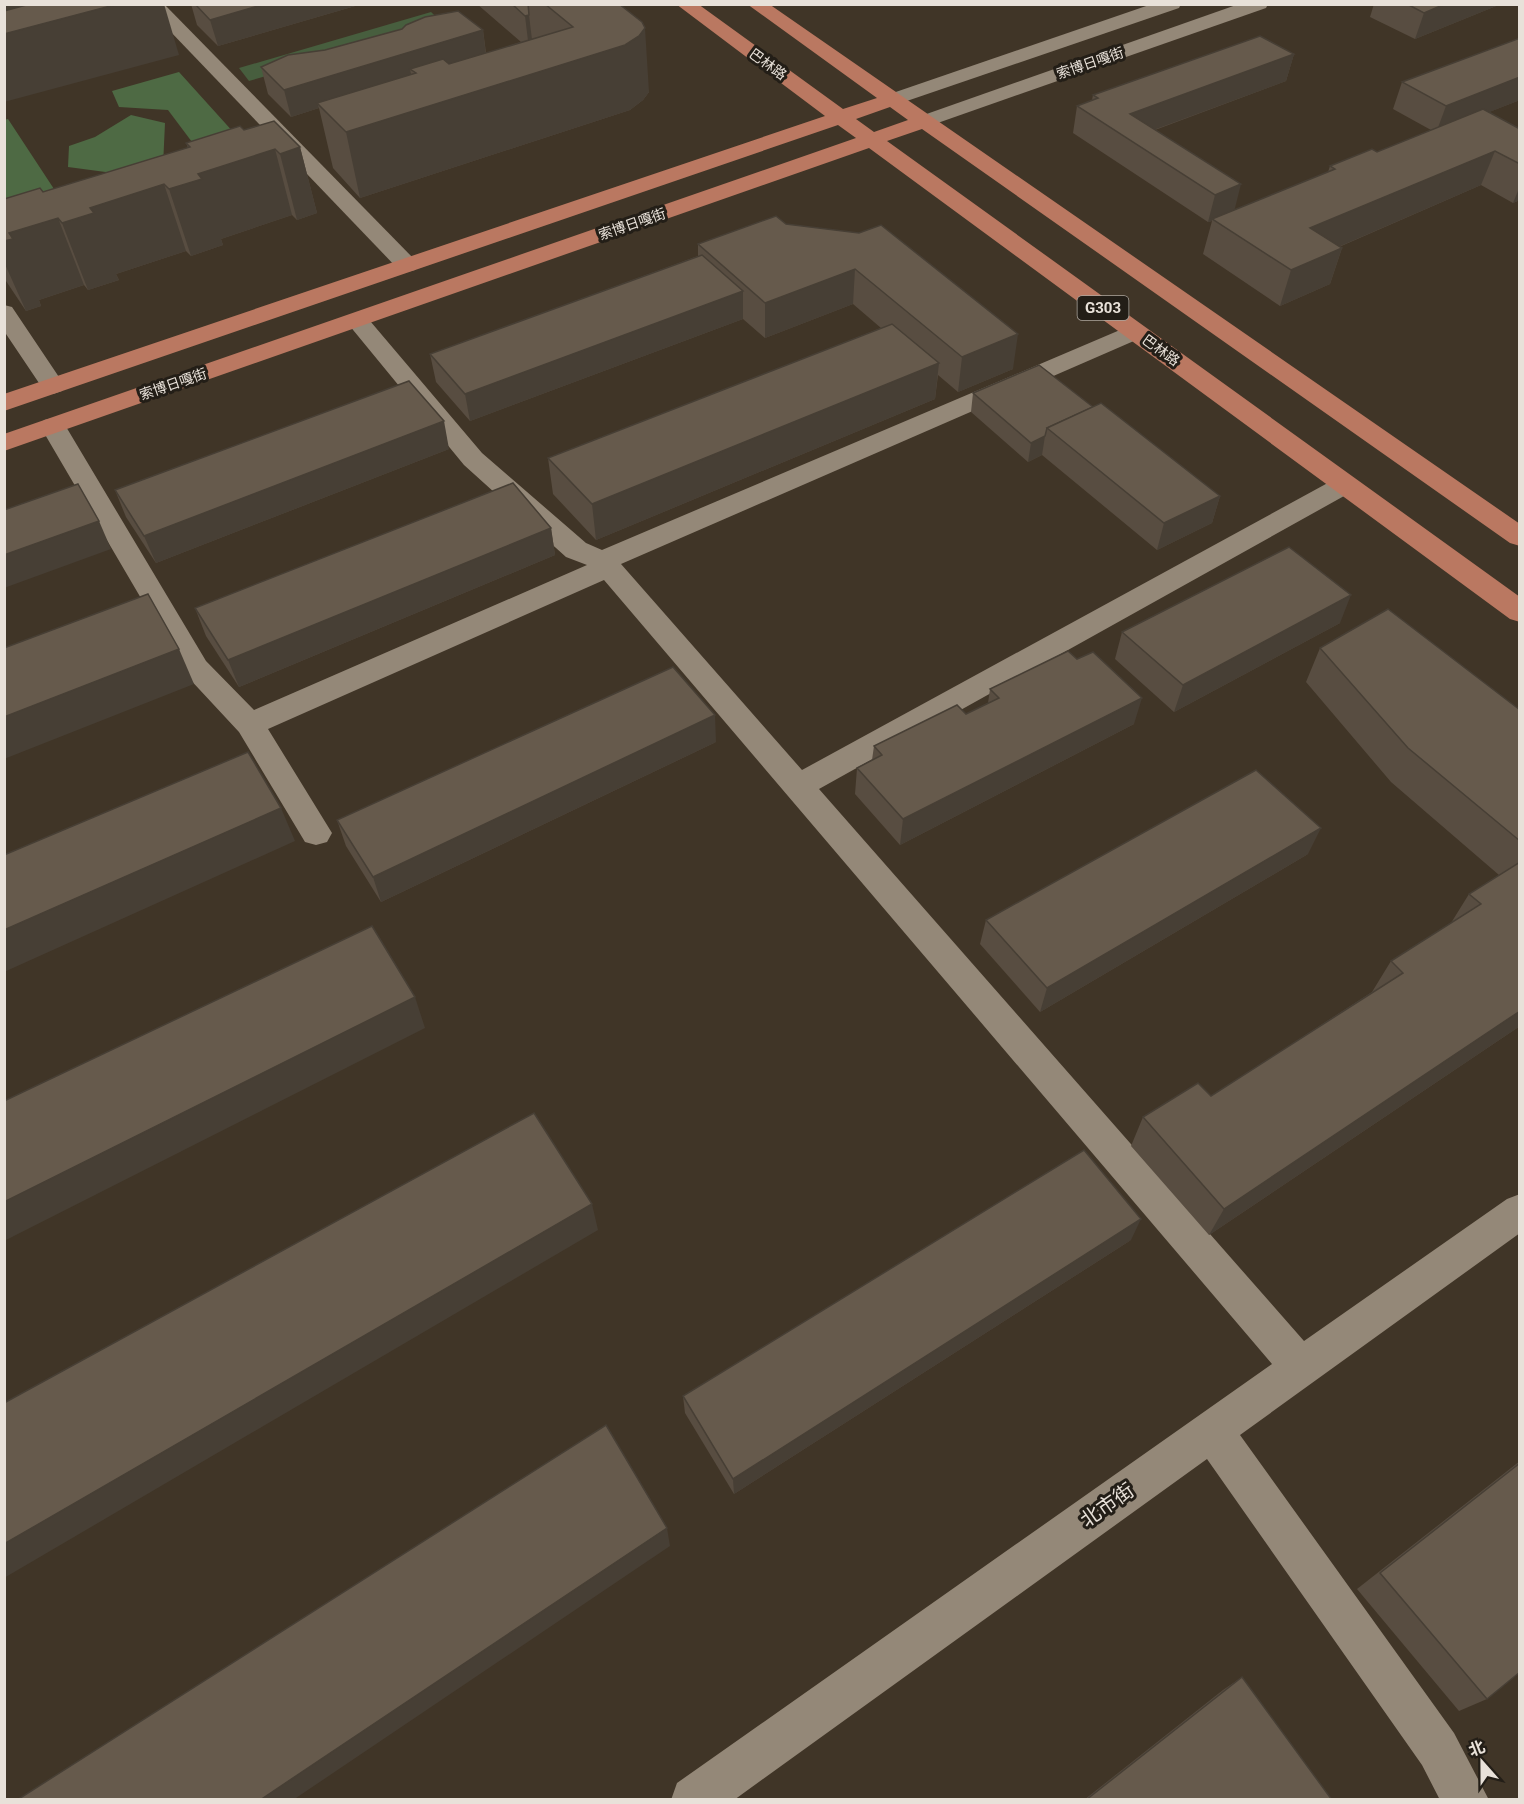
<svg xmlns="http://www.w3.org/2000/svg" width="1524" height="1804" viewBox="0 0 1524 1804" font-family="Roboto,'Noto Sans SC',sans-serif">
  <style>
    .green { fill: #475e3e }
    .forest { fill: #4e6a44 }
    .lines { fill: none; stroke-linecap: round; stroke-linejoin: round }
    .minor { fill: #948878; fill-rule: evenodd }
    .major { fill: #ba7861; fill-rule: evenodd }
    .wall { fill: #584d41 }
    .shaded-wall { fill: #473f35 }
    .building { fill: #665a4c; stroke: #473f35; stroke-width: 1.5 }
    .labels { text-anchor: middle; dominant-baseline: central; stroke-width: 6; stroke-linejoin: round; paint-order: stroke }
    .far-street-label { font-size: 14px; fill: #e8e1d9; stroke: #231e17 }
    .shield { fill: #231e17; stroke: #ada69f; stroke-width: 1.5 }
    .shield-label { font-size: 15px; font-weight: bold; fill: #e8e1d9 }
    .near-street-label { font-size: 20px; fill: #e8e1d9; stroke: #231e17 }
  </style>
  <rect width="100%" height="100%" fill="#403527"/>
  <polygon class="green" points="431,12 444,24 249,81 239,68"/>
  <polygon class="forest" points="179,72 264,166 5,234 4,120 8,119 54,189 113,173 68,167 69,146 95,137 131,115 165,123 163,166 195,146 168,110 119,107 112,91"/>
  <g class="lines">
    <g class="minor">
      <polygon points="144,4 164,4 415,260 418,265 415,270 407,272 399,270"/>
      <polygon points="1152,4 1181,4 1179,8 901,103 887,103 884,99 887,95"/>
      <polygon points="1239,4 1268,4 1266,8 932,125 925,127 918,125 915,121 918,117"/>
      <polygon points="4,305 12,307 65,386 62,391 53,394 44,391 41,386 4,331"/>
      <polygon points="357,313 365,315 482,453 586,543 602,550 1127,327 1135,325 1143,327 1147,332 1143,337 621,564 802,770 1335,479 1344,476 1353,479 1357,485 1353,491 819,789 1304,1341 1507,1199 1520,1194 1520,1233 1240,1435 1454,1733 1489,1800 1440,1800 1422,1765 1207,1459 734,1800 671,1800 677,1783 1272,1364 604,580 268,729 332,833 327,842 316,845 305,842 239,732 186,675 40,426 44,420 53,418 62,420 206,661 254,710 587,565 566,557 464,465 349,325 345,320 349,315"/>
    </g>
    <path class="major" d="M676 4H698L843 109 877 98 747 4H769L1520 524V546L1510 543 922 129 887 141 1520 597V622L1510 619 869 148 4 451V434L856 138 838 125 4 411V394L825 116ZM890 107 908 120 874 132 856 119Z"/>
  </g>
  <g class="wall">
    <polygon points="191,4 362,4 218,46 197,25"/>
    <polygon points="477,4 619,4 649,92 643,100 630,110 360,198 333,168 319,108 291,117 268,94 261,67 483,30 486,53 521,42"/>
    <polygon points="1374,4 1501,4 1415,39 1370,17"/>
    <polygon points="1520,38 1520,100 1489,112 1520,129 1520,200 1513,203 1481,185 1339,247 1342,248 1330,284 1280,306 1203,254 1212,221 1208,222 1073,133 1077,106 1092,100 1093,95 1294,54 1286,81 1155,130 1234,210 1328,172 1330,166 1377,152 1431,130 1393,109 1402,82"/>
    <polygon points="244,130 300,147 317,213 297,220 292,215 221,239 223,245 191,256 186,251 116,274 119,280 88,290 84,285 39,300 41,306 26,311 4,278 4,199 43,192 188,148 186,143"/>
    <polygon points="786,224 1013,369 958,392 938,375 935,399 596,540 553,494 548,458 881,328 853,304 765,338 743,319 470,421 436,382 430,354 698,256 698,244"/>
    <polygon points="973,393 1093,407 1220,496 1212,523 1157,550 1042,455 1028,462 971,412"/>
    <polygon points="449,449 156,563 126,517 115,490"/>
    <polygon points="551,528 555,555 239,687 206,636 195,608"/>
    <polygon points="1340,623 1174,712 1115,659 1122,632"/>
    <polygon points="1320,648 1520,710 1520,1026 1209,1235 1131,1146 1143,1117 1211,1096 1372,992 1391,961 1451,923 1469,894 1499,875 1391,782 1306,682"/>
    <polygon points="990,689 1134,724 900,845 855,794 857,768 872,760 874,746 966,714 988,703"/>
    <polygon points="716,742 381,902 346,846 337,820"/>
    <polygon points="1308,854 1040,1012 980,944 986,920"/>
    <polygon points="1131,1240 734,1494 685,1413 683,1396"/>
    <polygon points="1520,1461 1520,1672 1487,1699 1459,1711 1357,1589"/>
    <polygon points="1242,1677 1332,1800 1084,1800 1223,1690"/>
  </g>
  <g class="shaded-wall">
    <polygon points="4,4 67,4 4,21"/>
    <polygon points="118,4 164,4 179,55 4,102 4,34"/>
    <polygon points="265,4 362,4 218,46 210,20"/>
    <polygon points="1445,4 1501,4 1415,39 1424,13"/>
    <polygon points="529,15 533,48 529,49 525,16"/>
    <polygon points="645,28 649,92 643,100 630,110 360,198 346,132"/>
    <polygon points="483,30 486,56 416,73 410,69 412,79 317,103 319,108 291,117 284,90"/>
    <polygon points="1294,54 1286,81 1129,139 1130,114"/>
    <polygon points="1520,77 1520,100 1436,133 1446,106"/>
    <polygon points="300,147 317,213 297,220 280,154"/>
    <polygon points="275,149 292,215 221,239 223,245 191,256 169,189 198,174"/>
    <polygon points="1495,151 1481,185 1299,264 1310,228"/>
    <polygon points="164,184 186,251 116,274 119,280 88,290 62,223 90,208"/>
    <polygon points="1241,184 1234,212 1212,219 1212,221 1208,222 1215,195"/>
    <polygon points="1520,186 1520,200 1513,203"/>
    <polygon points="58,218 84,285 39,300 41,306 26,311 4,262 4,241 9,233"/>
    <polygon points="1342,248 1330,284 1280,306 1291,270"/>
    <polygon points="855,269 853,304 765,338 765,303"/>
    <polygon points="743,291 743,319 470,421 465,394"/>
    <polygon points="1018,334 1013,369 958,392 962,357"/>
    <polygon points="939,363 935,399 596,540 592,504"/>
    <polygon points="444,421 449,449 156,563 144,536"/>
    <polygon points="1045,436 1042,455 1028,462 1031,443"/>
    <polygon points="1220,496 1212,523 1157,550 1164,523"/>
    <polygon points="99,521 111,549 4,588 4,555"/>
    <polygon points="551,528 555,555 239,687 228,660"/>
    <polygon points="1351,595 1340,623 1174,712 1183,685"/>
    <polygon points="179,649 194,684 4,759 4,717"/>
    <polygon points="1142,698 1134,724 900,845 903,819"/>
    <polygon points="715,715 716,742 381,902 373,877"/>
    <polygon points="281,808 295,841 4,972 4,930"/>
    <polygon points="1321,828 1308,854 1040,1012 1047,988"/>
    <polygon points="415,997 425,1028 4,1241 4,1202"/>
    <polygon points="1520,1011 1520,1026 1209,1235 1224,1209"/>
    <polygon points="592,1204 598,1230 4,1578 4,1544"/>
    <polygon points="1141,1219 1131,1240 734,1494 733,1479"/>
    <polygon points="667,1528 670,1546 293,1800 260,1800"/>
  </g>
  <g class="building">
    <polygon points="30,4 118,4 4,34 4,11"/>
    <polygon points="195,4 265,4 210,20"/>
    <polygon points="512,4 528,4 529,15 525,16"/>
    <polygon points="545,4 619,4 642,22 645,28 639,36 625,45 346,132 317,103 416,73 410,69 443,59 449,64 573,27"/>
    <polygon points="1407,4 1445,4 1424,13"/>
    <polygon points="458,11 483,30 284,90 261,67 288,55 325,50 402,29 406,25 425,17"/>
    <polygon points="1260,36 1294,54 1130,114 1241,184 1215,195 1077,106 1098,98 1093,95"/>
    <polygon points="1520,38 1520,77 1446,106 1402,82"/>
    <polygon points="1483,109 1520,129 1520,164 1495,151 1310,228 1342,248 1291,270 1212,219 1335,169 1330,166 1372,149 1377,152"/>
    <polygon points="274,121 300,147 280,154 275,149 198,174 202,179 169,189 164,184 90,208 94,213 62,223 58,218 9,233 13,239 4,241 4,199 40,188 43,192 190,147 186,143 240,126 244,130"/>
    <polygon points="776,216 786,224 859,233 881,225 1018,334 962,357 855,269 765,303 698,244"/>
    <polygon points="702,255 743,291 465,394 430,354"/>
    <polygon points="892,324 939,363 592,504 548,458"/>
    <polygon points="1039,365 1093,407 1047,428 1045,436 1031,443 973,393"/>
    <polygon points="409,381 444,421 144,536 115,490"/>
    <polygon points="1101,403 1220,496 1164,523 1047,428"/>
    <polygon points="513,483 551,528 228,660 195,608"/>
    <polygon points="78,484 99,521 4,555 4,510"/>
    <polygon points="1289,547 1351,595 1183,685 1122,632"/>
    <polygon points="148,594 179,649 4,717 4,648"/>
    <polygon points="1388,609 1520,710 1520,841 1408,748 1320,648"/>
    <polygon points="1068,651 1077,659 1093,652 1142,698 903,819 857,768 882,755 874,746 957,705 966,714 999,698 990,689"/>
    <polygon points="673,667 715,715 373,877 337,820"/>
    <polygon points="248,752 281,808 4,930 4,855"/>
    <polygon points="1256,770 1321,828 1047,988 986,920"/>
    <polygon points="1520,862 1520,1011 1224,1209 1143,1117 1198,1083 1211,1096 1403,973 1391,961 1481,904 1469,894"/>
    <polygon points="372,926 415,997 4,1202 4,1101"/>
    <polygon points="534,1113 592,1204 4,1544 4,1403"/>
    <polygon points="1084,1150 1141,1219 733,1479 683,1396"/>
    <polygon points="606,1425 667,1528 260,1800 17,1800"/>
    <polygon points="1520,1463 1520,1672 1487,1699 1380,1573"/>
    <polygon points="1242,1677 1332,1800 1086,1800"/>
  </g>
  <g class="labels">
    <g class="far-street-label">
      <text transform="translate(1090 63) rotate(-19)">索博日嘎街</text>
      <text transform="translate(768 64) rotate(36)">巴林路</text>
      <text transform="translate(632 224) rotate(-19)">索博日嘎街</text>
      <text transform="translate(1161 350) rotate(36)">巴林路</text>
      <text transform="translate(173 384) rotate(-19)">索博日嘎街</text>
    </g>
    <rect class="shield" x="1077.5" y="296" width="51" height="24" rx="4.5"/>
    <g class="shield-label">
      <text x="1103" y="308">G303</text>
    </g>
    <g class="near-street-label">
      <text transform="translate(1107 1505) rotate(-35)">北市街</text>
    </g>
  </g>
  <rect width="1524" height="1804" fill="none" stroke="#e8e1d9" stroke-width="12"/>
  <g transform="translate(1482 1762) rotate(339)" stroke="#231e17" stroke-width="4.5" paint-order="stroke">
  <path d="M0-4.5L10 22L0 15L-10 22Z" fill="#e8e1d9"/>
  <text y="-9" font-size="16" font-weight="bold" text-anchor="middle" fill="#e8e1d9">北</text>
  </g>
</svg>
